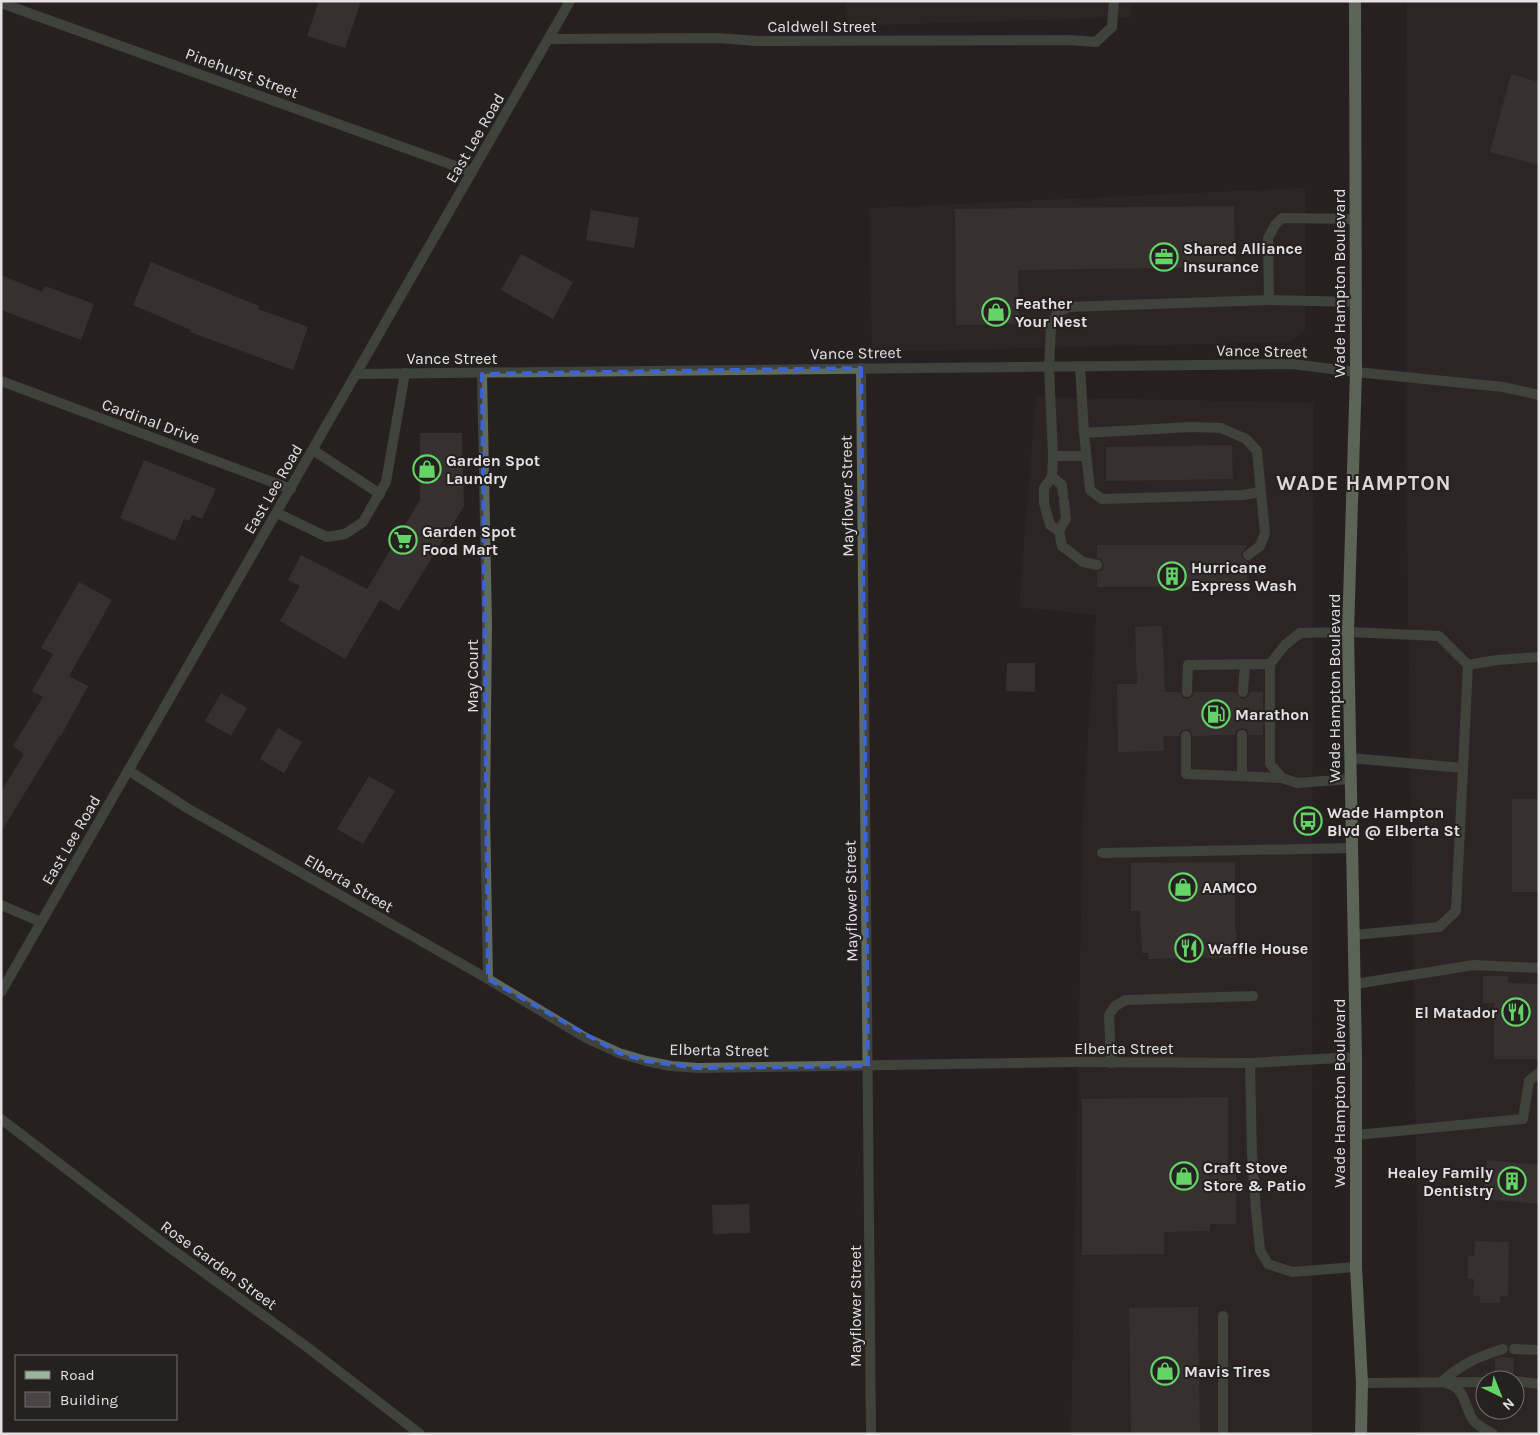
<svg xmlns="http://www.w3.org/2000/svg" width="1540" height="1435" viewBox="0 0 1540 1435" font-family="Karla,sans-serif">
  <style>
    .built { fill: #352a2c; fill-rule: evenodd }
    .building { fill: #494344 }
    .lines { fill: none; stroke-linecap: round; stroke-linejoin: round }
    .service { stroke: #5f6b5e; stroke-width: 10 }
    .minor { stroke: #5f6b5e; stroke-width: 10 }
    .tertiary { stroke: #5f6b5e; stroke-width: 10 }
    .primary { stroke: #9bb59a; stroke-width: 12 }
    .marked { fill: none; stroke: #3b64da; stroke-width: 4; stroke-dasharray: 10 6; stroke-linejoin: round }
    .labels { text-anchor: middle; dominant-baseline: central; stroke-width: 4; stroke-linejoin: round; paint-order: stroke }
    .street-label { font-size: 16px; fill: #e6e2e3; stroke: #262121 }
    .poi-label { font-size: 16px; font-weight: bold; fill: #e6e2e3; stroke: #262121; text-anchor: start }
    .district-label { font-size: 21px; font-weight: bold; letter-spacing: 1px; fill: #ddd6d7; stroke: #262121 }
  </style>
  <rect width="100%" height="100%" fill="#262121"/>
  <g class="built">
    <polygon points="845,1 1132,1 1131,17 848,26"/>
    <path d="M1407 1H1539V1434H1420L1406 457ZM1485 1380H1515V1410H1485Z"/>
    <polygon points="1305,188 1305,330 1291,342 872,352 869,208"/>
    <polygon points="1036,397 1313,403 1312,1434 1071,1434 1083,815 1096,615 1019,607"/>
  </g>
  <g class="building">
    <polygon points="319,1 361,1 345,48 307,36"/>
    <polygon points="1511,74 1539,82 1539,165 1490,152"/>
    <polygon points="1234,206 1235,267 1018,270 1019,324 956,325 955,209"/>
    <polygon points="591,210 639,218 634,248 586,240"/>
    <polygon points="521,254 573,282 553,319 501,290"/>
    <polygon points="151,262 259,306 258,309 308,327 293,370 190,332 191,330 133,305"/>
    <polygon points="1,275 42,292 45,286 94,304 81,340 1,310"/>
    <polygon points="420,433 462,433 464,506 399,611 380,600 345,659 280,621 300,586 288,580 301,555 367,589 420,500"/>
    <polygon points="1232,445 1233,479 1106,481 1106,447"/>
    <polygon points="144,460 216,489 202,519 192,515 189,521 184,519 175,541 120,518"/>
    <polygon points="1097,545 1247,545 1241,555 1243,559 1248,562 1247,586 1097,587 1097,572 1102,570 1104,566 1102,560 1097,558"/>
    <polygon points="79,582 112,600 69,676 88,686 61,736 60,735 1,832 1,792 24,754 13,746 43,697 32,691 53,654 41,648"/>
    <polygon points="1162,626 1165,692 1180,692 1183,698 1187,699 1193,696 1194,692 1236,692 1239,697 1243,699 1248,696 1250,692 1263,692 1263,735 1249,735 1246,729 1242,728 1236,731 1235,735 1193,736 1190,730 1186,729 1180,732 1179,736 1163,736 1164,751 1118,752 1117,684 1137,684 1135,627"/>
    <polygon points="1007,663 1035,663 1035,692 1006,691"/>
    <polygon points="221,693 247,708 231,736 205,721"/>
    <polygon points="278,728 302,742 284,773 260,759"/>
    <polygon points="369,776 395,791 363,844 337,829"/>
    <rect x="1512" y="799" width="27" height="93"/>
    <polygon points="1235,862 1235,930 1236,930 1237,957 1148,959 1149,953 1142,953 1140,911 1131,911 1131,863"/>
    <polygon points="1483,976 1508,976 1508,983 1539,984 1539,1059 1494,1059 1494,1003 1483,1003"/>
    <polygon points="1228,1097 1228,1164 1236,1164 1236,1224 1210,1224 1210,1231 1164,1232 1164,1254 1082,1255 1082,1099"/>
    <polygon points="1487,1160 1539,1165 1539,1204 1483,1199"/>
    <polygon points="749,1204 750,1233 713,1234 712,1205"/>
    <polygon points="1475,1241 1509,1242 1508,1296 1500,1296 1500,1303 1480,1303 1480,1296 1473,1296 1474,1279 1468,1279 1468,1256 1474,1256"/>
    <polygon points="1198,1307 1200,1434 1131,1434 1129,1308"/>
    <polygon points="1500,1357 1514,1358 1513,1375 1495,1375 1495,1359"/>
  </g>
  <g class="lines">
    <g class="service">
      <polyline points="1096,42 1112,27 1114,1"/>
      <polyline points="1269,300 1356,302"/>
      <polyline points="1080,366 1084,433 1090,490 1102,499 1243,495 1260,492"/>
      <polyline points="1356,372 1503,387 1539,395"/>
      <polyline points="1084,433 1191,427 1221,428 1246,439 1257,451 1265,533 1260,546 1248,555"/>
      <polyline points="313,450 380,494"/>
      <polyline points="1053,456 1086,456"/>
      <polyline points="1052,477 1062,485 1063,495"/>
      <polyline points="277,513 327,537 345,534 363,522 386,482 405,373"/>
      <polyline points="1059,531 1066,519 1064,501"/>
      <polyline points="1097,565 1083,562 1062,546 1059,531 1050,525 1044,503 1044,488 1052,477 1053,456 1049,367 1051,327 1057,313 1068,307 1269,300 1268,238 1275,225 1282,218 1356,219"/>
      <polyline points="1187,692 1188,665 1270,664"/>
      <polyline points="1243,692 1245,664"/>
      <polyline points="1186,736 1186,774 1282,778"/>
      <polyline points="1350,758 1463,768"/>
      <polyline points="1242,776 1242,735"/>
      <polyline points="1351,779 1297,783 1282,778 1270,764 1270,664 1285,645 1300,633 1348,632 1439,636 1468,665"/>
      <polyline points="1102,853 1352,848"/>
      <polyline points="1354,935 1439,927 1456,911 1468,665 1497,660 1539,657"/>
      <polyline points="1355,984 1474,965 1539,968"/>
      <polyline points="1111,1063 1109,1015 1115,1006 1126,1000 1253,996"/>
      <polyline points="1250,1063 1252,1153 1256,1211 1260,1250 1268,1264 1292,1272 1356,1267"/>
      <polyline points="1356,1135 1523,1119 1529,1081 1539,1073"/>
      <polyline points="1223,1316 1223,1434"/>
      <polyline points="1514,1349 1539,1350"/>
      <polyline points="1515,1381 1539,1384"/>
      <path d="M1441 1382C1462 1364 1477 1357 1503 1349"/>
      <polyline points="1362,1383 1485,1382"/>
      <path d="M1446 1383C1466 1388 1464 1406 1473 1420 1477 1426 1487 1430 1493 1434"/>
    </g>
    <g class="minor">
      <polyline points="1,3 472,172"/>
      <polyline points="549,39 718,38 757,41 1070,40 1096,42"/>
      <polyline points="861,368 871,1434"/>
      <polyline points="357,374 1292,364 1356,372"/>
      <polyline points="482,374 487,624 485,810 488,979"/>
      <polyline points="1,381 291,489"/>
      <polyline points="128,770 187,808 488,979 586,1038 619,1053 646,1061 671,1066 698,1068 1075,1062 1250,1063 1356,1057"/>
      <polyline points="1,905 41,922"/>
      <polyline points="1,1119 162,1242 307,1347 420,1434"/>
    </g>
    <polyline class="tertiary" points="1,992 570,1"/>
    <polyline class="primary" points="1355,1 1356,372 1348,632 1356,1057 1356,1267 1362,1383 1361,1434"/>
  </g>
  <path d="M0 0H1540V1435H0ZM861 368 868 1066 698 1068 646 1061 619 1053 488 979 482 374Z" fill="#262121" fill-opacity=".55" fill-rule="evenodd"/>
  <path class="marked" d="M861 368 868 1066 698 1068 646 1061 619 1053 488 979 482 374Z"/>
  <defs>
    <g id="office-ring" transform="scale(1.4375)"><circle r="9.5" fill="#262121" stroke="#65d467" stroke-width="1.5"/><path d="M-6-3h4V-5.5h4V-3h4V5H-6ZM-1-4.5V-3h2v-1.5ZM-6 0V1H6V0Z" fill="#65d467"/></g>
    <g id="shop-ring" transform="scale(1.4375)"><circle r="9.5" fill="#262121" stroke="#65d467" stroke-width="1.5"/><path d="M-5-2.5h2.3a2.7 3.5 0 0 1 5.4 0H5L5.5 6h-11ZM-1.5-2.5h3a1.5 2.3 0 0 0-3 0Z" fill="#65d467"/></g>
    <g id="supermarket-ring" transform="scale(1.4375)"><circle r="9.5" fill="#262121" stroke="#65d467" stroke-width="1.5"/><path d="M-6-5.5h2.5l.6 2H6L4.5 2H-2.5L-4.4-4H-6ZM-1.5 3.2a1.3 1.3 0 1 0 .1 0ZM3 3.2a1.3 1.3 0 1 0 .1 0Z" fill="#65d467"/></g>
    <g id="building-ring" transform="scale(1.4375)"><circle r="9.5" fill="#262121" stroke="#65d467" stroke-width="1.5"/><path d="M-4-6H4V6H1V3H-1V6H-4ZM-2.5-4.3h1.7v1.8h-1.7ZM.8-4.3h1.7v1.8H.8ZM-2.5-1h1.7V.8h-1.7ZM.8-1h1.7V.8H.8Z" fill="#65d467"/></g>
    <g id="fuel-ring" transform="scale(1.4375)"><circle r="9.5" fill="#262121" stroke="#65d467" stroke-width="1.5"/><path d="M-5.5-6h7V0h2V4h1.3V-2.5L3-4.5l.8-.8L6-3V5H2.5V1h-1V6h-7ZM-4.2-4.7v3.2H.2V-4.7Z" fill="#65d467"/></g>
    <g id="bus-ring" transform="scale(1.4375)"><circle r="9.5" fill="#262121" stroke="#65d467" stroke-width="1.5"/><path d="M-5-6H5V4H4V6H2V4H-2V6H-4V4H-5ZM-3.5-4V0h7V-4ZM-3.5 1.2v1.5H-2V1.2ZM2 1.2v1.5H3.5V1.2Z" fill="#65d467"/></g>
    <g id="restaurant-ring" transform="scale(1.4375)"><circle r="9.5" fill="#262121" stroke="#65d467" stroke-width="1.5"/><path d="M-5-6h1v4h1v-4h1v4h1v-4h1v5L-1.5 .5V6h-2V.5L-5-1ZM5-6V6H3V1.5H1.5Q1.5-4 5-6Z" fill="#65d467"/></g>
  </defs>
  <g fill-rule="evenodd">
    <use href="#office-ring" x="1164" y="257"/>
    <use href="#shop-ring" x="996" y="312"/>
    <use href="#shop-ring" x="427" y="469"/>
    <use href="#supermarket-ring" x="403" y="540"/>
    <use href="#building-ring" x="1172" y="576"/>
    <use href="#fuel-ring" x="1216" y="714"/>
    <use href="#bus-ring" x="1308" y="821"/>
    <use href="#shop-ring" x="1183" y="887"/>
    <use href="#restaurant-ring" x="1189" y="948"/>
    <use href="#restaurant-ring" x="1516" y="1012"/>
    <use href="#shop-ring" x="1184" y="1176"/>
    <use href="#building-ring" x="1512" y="1181"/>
    <use href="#shop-ring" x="1165" y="1371"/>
  </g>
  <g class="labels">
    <g class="street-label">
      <text x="822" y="26">Caldwell Street</text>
      <text transform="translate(242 73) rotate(20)">Pinehurst Street</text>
      <text transform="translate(475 138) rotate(-60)">East Lee Road</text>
      <text transform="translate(1339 283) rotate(-90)">Wade Hampton Boulevard</text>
      <text transform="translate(1262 351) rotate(1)">Vance Street</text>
      <text transform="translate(856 353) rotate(-1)">Vance Street</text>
      <text x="452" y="358">Vance Street</text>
      <text transform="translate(151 421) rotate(20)">Cardinal Drive</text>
      <text transform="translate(273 489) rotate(-60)">East Lee Road</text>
      <text transform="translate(847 496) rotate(-91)">Mayflower Street</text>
      <text transform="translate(472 676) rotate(-90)">May Court</text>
      <text transform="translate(1334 688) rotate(-90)">Wade Hampton Boulevard</text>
      <text transform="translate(71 840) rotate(-60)">East Lee Road</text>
      <text transform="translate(349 883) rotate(30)">Elberta Street</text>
      <text transform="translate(851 901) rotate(-91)">Mayflower Street</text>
      <text x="1124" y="1048">Elberta Street</text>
      <text transform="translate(719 1050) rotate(1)">Elberta Street</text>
      <text transform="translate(1339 1093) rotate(-90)">Wade Hampton Boulevard</text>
      <text transform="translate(219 1265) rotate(36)">Rose Garden Street</text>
      <text transform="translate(855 1306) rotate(-90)">Mayflower Street</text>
    </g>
    <g class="poi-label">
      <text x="1183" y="248">Shared Alliance<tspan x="1183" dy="18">Insurance</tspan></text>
      <text x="1015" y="303">Feather<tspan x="1015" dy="18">Your Nest</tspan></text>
      <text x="446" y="460">Garden Spot<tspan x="446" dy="18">Laundry</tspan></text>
      <text x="422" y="531">Garden Spot<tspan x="422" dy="18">Food Mart</tspan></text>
      <text x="1191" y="567">Hurricane<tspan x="1191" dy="18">Express Wash</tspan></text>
      <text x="1235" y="714">Marathon</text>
      <text x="1327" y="812">Wade Hampton<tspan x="1327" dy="18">Blvd @ Elberta St</tspan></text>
      <text x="1202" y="887">AAMCO</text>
      <text x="1208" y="948">Waffle House</text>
      <text x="1497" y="1012" text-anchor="end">El Matador</text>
      <text x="1203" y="1167">Craft Stove<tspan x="1203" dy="18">Store &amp; Patio</tspan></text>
      <text x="1493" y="1172" text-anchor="end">Healey Family<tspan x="1493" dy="18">Dentistry</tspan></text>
      <text x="1184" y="1371">Mavis Tires</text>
    </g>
    <g class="district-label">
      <text x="1364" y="483">WADE HAMPTON</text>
    </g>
  </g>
  <rect width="1540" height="1435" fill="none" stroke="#e6e2e3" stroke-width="5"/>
  <rect x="15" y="1355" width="162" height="65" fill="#262121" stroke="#736e6f"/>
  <rect x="25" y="1371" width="25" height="8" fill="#9bb59a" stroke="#736e6f"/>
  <text x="60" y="1380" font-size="15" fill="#e6e2e3">Road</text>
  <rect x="25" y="1392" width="25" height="15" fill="#494344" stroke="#736e6f"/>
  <text x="60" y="1405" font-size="15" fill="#e6e2e3">Building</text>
  <g transform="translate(1500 1395) rotate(137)"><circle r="24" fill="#262121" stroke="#736e6f"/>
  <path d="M0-4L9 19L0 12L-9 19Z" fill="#65d467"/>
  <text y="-8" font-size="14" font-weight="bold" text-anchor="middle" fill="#e6e2e3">N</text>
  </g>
</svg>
